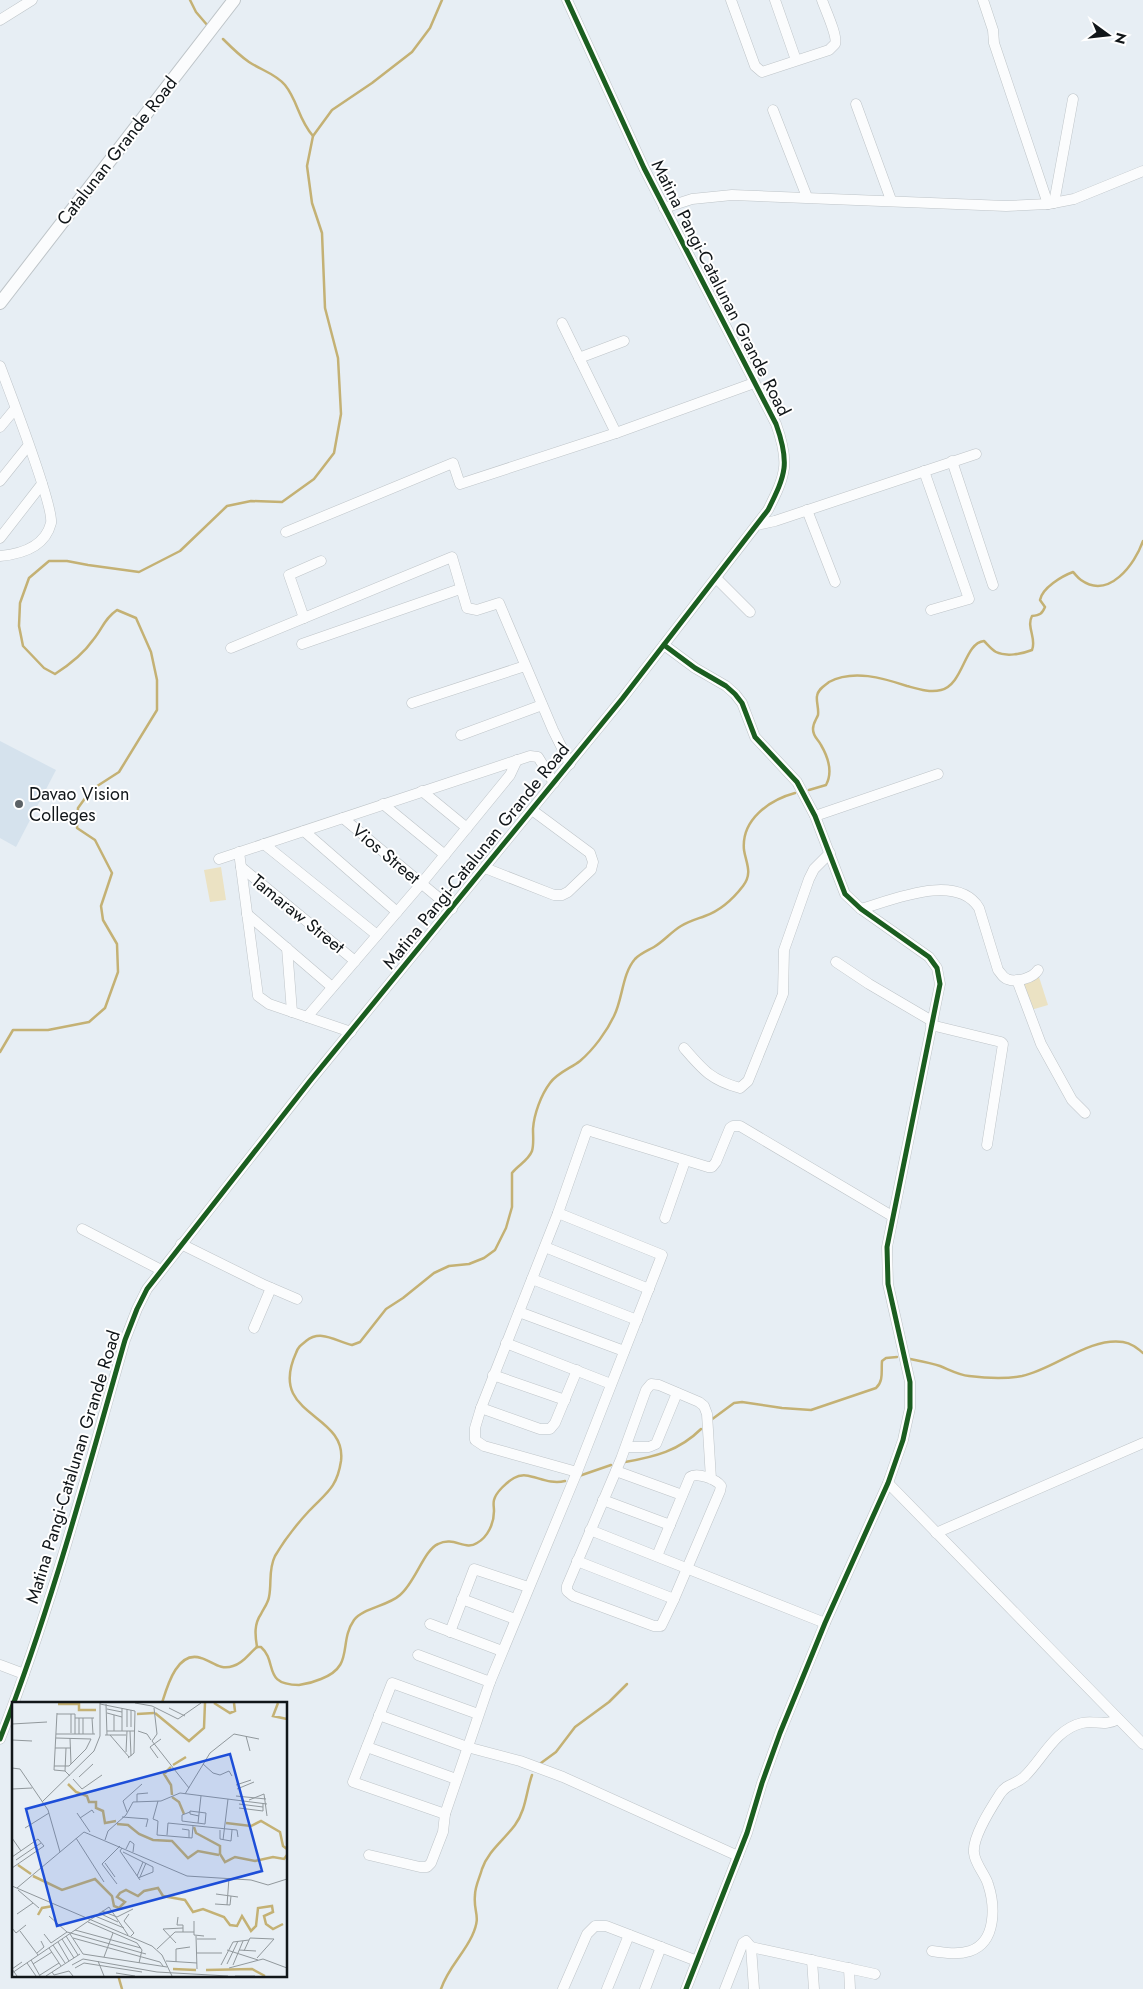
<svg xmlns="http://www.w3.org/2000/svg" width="1143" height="1989" viewBox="0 0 1143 1989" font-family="Jost,sans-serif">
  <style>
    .built { fill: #d5e2ed }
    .green { fill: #ebe2c3 }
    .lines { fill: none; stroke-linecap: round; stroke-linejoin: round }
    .stream { stroke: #c4b174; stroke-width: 2.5 }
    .minor-casing { stroke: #bec4c8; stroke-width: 11 }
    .major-casing { stroke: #bec4c8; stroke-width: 14 }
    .minor { stroke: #fbfcfd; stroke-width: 10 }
    .major { stroke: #fbfcfd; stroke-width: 12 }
    .cycleway-casing { stroke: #fff; stroke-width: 8 }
    .cycleway { stroke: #1b5e20; stroke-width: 5 }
    .poi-dot { fill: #5c6266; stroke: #fff; stroke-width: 2 }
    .labels { text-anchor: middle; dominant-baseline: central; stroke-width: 4; stroke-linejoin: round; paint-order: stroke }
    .street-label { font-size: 18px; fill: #111619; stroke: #fff }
    .poi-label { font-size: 18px; fill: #111619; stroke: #fff; text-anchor: start }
    .inset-river { fill: none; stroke: #c4b174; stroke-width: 2.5 }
    .inset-road { fill: none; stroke: #91989c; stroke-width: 1 }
    .view { fill: #1d4ed8; fill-opacity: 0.15; stroke: #1d4ed8; stroke-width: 2.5 }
    .inset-edge { fill: none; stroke: #111619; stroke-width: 2.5 }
  </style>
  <rect width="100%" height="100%" fill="#e7eef4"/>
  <polygon class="built" points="0,741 56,770 16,847 0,838"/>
  <g class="green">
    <polygon points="221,867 226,900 210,902 204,870"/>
    <polygon points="1039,977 1048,1005 1031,1010 1023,982"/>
  </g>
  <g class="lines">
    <g class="stream">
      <polyline points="190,0 196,12 208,26"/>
      <path d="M223 39C231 47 240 56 249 62 261 70 276 74 285 85 298 101 298 119 313 136"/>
      <path d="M809 790 826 785C833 772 828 757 821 745 818 739 813 737 813 729 813 723 816 720 818 715 819 708 816 702 817 696 818 689 824 686 829 682 853 669 883 678 907 686 918 689 930 693 941 690 964 684 964 643 984 641 988 645 992 650 996 652 1006 657 1022 654 1032 650 1037 639 1026 627 1032 616 1040 615 1042 614 1045 607L1040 600C1042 588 1062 576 1073 572 1076 575 1078 578 1081 580 1109 600 1135 564 1143 541"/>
      <path d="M0 1052 13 1030H48L89 1022 105 1008 118 972 117 944 103 920 101 906 112 873 95 840 77 828 78 808 91 790 119 772 157 710V680L151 652 136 618 117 610C104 619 103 628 93 640 84 653 69 665 55 674L44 668 23 646 19 626 20 603 29 578 49 561H67L88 565 139 572 180 551 227 506 251 501 282 502 314 479 334 453 341 414 338 358 325 308 322 233 312 203 307 166 313 136 332 110 372 83 412 52 430 28 442 0"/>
      <path d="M910 1359C920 1361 931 1363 940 1366 950 1370 959 1375 969 1376 985 1378 1006 1379 1022 1376 1055 1369 1089 1337 1123 1342 1131 1343 1137 1348 1143 1353"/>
      <path d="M711 1420 734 1403 742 1402 782 1408 811 1410 876 1388C884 1381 881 1370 882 1361L886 1358 897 1357"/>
      <path d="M625 1462C654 1457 679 1451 701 1429"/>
      <polyline points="579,1476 611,1465"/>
      <path d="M257 1647C255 1635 254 1624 261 1614 264 1608 268 1603 269 1597 272 1583 268 1570 275 1556 285 1539 296 1525 309 1511 326 1493 337 1488 341 1461 347 1412 267 1417 296 1353 298 1347 301 1345 306 1341 321 1329 335 1341 352 1345L360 1342 386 1309 403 1298 434 1273 449 1266 469 1264 484 1258 495 1250 506 1228 512 1207V1173C518 1165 528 1161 532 1151 534 1144 533 1137 533 1129 534 1114 541 1095 550 1083 557 1073 571 1068 580 1061 594 1049 607 1031 614 1016 623 998 622 974 635 959 641 953 647 951 654 947 664 941 671 932 681 926 689 921 697 919 705 916 722 910 733 899 743 886 753 873 746 863 744 850 741 820 769 800 795 793"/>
      <path d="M257 1647H261C278 1662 262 1685 299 1685 307 1684 314 1682 321 1679 355 1666 338 1643 354 1620 363 1608 388 1606 400 1595 415 1583 424 1550 438 1544 454 1536 465 1551 477 1543 488 1537 494 1523 494 1511 494 1507 493 1504 494 1500 496 1492 507 1482 514 1478 529 1469 544 1486 565 1481"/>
      <path d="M162 1703C167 1687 177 1650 201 1658 212 1661 220 1671 233 1666 244 1663 249 1653 257 1647"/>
      <polyline points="541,1763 556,1752 575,1727 609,1702 627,1684"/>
      <polyline points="118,1975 122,1989"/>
      <path d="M441 1989C448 1968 463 1955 472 1936 482 1914 473 1914 475 1895 475 1886 480 1877 482 1869 488 1851 504 1840 515 1825 526 1810 526 1792 532 1775"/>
    </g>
    <g class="minor-casing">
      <g id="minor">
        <path d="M731 0 755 66 762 72 829 50C831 48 833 46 835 44 838 36 825 9 822 0"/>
        <polyline points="775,0 796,60"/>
        <polyline points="983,0 993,30 994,43 1048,204"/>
        <polyline points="0,20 32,0"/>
        <polyline points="856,104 891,200"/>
        <polyline points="773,110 807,197"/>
        <polyline points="1054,203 1073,99"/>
        <polyline points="664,208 692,199 732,195 1006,206 1048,204 1074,199 1143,171"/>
        <polyline points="562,323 616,433"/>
        <polyline points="579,358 624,341"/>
        <path d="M0 366C9 390 54 506 51 523 45 547 22 554 0 556"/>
        <polyline points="0,427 15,409"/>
        <polyline points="952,461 993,585"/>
        <polyline points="924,471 969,599 931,610"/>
        <polyline points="0,481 28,446"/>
        <polyline points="807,510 835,582"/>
        <polyline points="757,525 775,521 976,454"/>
        <polyline points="286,532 453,463 460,484 616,433 754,383"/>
        <polyline points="0,538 42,484"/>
        <polyline points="716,578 750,612"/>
        <polyline points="304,618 289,575 321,561"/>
        <polyline points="302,644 460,589"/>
        <polyline points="664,645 695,668 726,686 735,694 742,703 755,737 797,782 815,816 845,894 861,909 929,957 937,968 940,984 887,1247 888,1284 910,1382 910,1408 903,1440 888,1483 825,1623 780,1733 762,1783 747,1833 686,1989"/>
        <polyline points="231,648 452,557 467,608 477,610 499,603 553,730 570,764"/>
        <polyline points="412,703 525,666"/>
        <polyline points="461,735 542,705"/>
        <polyline points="422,791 467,828"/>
        <polyline points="383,804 445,855"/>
        <polyline points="815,816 938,774"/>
        <polyline points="343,818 452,909"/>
        <polyline points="304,831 397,912"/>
        <polyline points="264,844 377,935"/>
        <polyline points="239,852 258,996 269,1004 351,1032"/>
        <polyline points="219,859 530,756 538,757 554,783"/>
        <polyline points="241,867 355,961"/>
        <polyline points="485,868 554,895 562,895 568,892 591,870 593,862 590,853 532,810"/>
        <path d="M861 909C892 900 957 872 979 908L998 970C1001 973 1002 977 1007 979 1016 983 1033 978 1038 970"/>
        <polyline points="247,914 332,987"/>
        <polyline points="287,948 292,1012"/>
        <polyline points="836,962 869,984 932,1021"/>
        <polyline points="1017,980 1041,1044 1072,1100 1085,1113"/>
        <polyline points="307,1017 421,884 510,775 517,760"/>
        <polyline points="931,1025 1001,1042 1003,1044 987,1145"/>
        <path d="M684 1048C703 1070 711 1080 740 1088L748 1081 783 994 784 950 809 879 814 869 830 853"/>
        <polyline points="665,1218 685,1161"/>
        <polyline points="82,1229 161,1270"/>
        <polyline points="181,1244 262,1284 297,1299"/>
        <polyline points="545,1247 649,1289"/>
        <polyline points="532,1279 637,1320"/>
        <polyline points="519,1312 624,1351"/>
        <polyline points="254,1328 271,1288"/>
        <polyline points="506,1343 611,1384"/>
        <polyline points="493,1375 565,1400"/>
        <polyline points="481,1408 540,1429 550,1429 555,1423 577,1370"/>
        <polyline points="626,1447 649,1447 656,1444 677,1393"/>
        <polyline points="616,1471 682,1495"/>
        <polyline points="577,1472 484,1446 475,1440 475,1428 481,1408 558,1213 587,1130 708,1167 712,1167 716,1162 730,1128 733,1126 740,1126 892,1216"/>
        <polyline points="888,1483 1143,1744"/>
        <polyline points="603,1500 670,1525"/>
        <polyline points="590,1530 825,1623"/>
        <polyline points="936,1533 1143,1443"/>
        <path d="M657 1556 690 1477C697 1472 716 1479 721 1486L720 1491 674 1599 661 1626H654L573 1596 567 1591V1586L621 1459 646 1390 651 1384 659 1385 699 1402 704 1406 707 1414 711 1479"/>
        <polyline points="577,1561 674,1599"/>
        <polyline points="462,1599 515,1619"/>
        <polyline points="430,1624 502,1651"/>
        <polyline points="450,1632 474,1569 528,1587"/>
        <polyline points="418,1655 490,1682"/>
        <polyline points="0,1665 24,1674"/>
        <polyline points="379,1715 467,1747 520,1761 563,1777 738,1856"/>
        <path d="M0 1739C51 1609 87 1473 125 1340L137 1309 147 1289 310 1081 622 699 768 510C786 474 790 463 776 424L644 168 567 0"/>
        <polyline points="367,1747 456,1779"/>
        <polyline points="445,1814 353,1782 392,1683 478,1714"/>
        <polyline points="369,1855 420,1867 427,1867 431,1863 443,1832 445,1814 490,1682 577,1472 662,1255 558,1213"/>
        <polyline points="751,1947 875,1974"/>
        <path d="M932 1951C945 1953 958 1955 970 1951 997 1942 995 1905 988 1884 985 1874 975 1864 974 1853 972 1837 991 1808 1000 1794 1007 1783 1015 1785 1024 1777 1042 1760 1055 1729 1082 1723 1095 1720 1105 1727 1118 1719"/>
        <polyline points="812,1960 814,1989"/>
        <polyline points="849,1968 850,1989"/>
        <polyline points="563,1989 587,1934 595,1926 606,1926 697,1961"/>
        <polyline points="607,1989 629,1935"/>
        <polyline points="645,1989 661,1947"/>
        <polyline points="725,1989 743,1943 746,1941 751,1947 754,1989"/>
      </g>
    </g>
    <g class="major-casing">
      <polyline id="major" points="0,303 234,0"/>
    </g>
    <use href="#minor" class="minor"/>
    <use href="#major" class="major"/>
    <g class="cycleway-casing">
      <g id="cycleway">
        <polyline points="664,645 695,668 726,686 735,694 742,703 755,737 797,782 815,816 845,894 861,909 929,957 937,968 940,984 887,1247 888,1284 910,1382 910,1408 903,1440 888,1483 825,1623 780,1733 762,1783 747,1833 686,1989"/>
        <path d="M0 1739C51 1609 87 1473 125 1340L137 1309 147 1289 310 1081 622 699 768 510C786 474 790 463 776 424L644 168 567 0"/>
      </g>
    </g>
    <use href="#cycleway" class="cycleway"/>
  </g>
  <circle class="poi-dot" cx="19" cy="804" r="5"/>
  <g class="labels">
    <g class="street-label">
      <text transform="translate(117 151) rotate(-52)">Catalunan Grande Road</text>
      <text transform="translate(721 288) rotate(63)">Matina Pangi-Catalunan Grande Road</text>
      <text transform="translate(386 854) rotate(40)">Vios Street</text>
      <text transform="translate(476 856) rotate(-51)">Matina Pangi-Catalunan Grande Road</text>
      <text transform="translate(298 914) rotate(39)">Tamaraw Street</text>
      <text transform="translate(73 1467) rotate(-73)">Matina Pangi-Catalunan Grande Road</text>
    </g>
    <g class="poi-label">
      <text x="29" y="794">Davao Vision<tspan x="29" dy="21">Colleges</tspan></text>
    </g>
  </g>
  <g transform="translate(12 1702)">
    <rect width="275" height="275" fill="#e7eef4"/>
    <path class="inset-river" d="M202 1 218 11 223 9 222 1M266 1 261 14 275 17M46 2H67V8H84M143 11 177 39 192 26 193 1M125 12 142 11M161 63 174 55M159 65 152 72 159 83 160 93M56 82 64 90 75 94 77 100H84V106L91 109 93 121 104 119M160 95 167 100 172 112M214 121 239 124 249 119 268 130 271 144 275 147M105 122 116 123 127 132 141 138 160 139 176 156 186 149 207 153M182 125 184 131 208 144V152L213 160 223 155 243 159 261 155 272 157 275 153M6 163 19 172M21 174 50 188 83 177 100 194 102 204 107 206 113 200 105 195 108 191 114 188 126 194 132 189 146 186 151 194 173 198 181 210 191 207 212 215 218 223 225 224 230 214 239 229 244 224 246 206 260 204 261 210 252 214 254 222 261 227 271 222M26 213 30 206 41 204M161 267 184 268M194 268 240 267 253 274"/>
    <path class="inset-road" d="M123 1 140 4 166 17 189 1M88 2 123 9 122 51 116 56M94 2 95 33M142 6 145 32 140 39 177 86M157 6 173 14M95 7 110 10M119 8V25M45 11 42 68 53 69M95 11 110 15M45 12H63V32M63 16H82M67 16V32M71 16V32M80 16 81 32M0 22 35 20M115 25V7M95 29H123M102 29V13M110 29V6M118 29 119 54M126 29 135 32 139 38M59 31V12M44 32H83M93 33H114M98 33 117 55M234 34 238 49M58 36 59 62M0 38 20 39M43 46H59M54 46 53 69 58 74M114 50 115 29M146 56 138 45 149 37M191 62 201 71 208 73 217 69 220 74M42 64H57L74 47 79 37 44 36M0 66 8 67 36 108 48 150M0 66V30M67 75 81 62M61 77 70 87 90 73M224 83 239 78M0 87 20 86M225 87 242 80M173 92 198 51 222 32 247 37M224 94 254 97M237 98 252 92 255 114M146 99 141 117 146 119 145 133 180 136 181 124M30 100 82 49 88 34V1M125 100V92L136 91M227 102 251 105M227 106 251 109V101M115 110 111 99 130 82M178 110 170 113V119L193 122 194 111 178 109V112L187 114M65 111 78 130M110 115 136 117 134 125M68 116 80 108 82 111M186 121 189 94M13 126 37 111M170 127 177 128V136M208 128V137L219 139 220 128M155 133 156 121 225 128 226 135M0 136 9 149M64 136 92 180M93 138 96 129 114 113 121 100 149 99 168 91 255 102M211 138 216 97M110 146 108 149 128 178M114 147 118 139 122 142 121 150M111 150 141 165M0 155 26 137 32 144 0 166M4 158 29 141M93 161 103 175M125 174 131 160M128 175 134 161M126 176 141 170V165M105 182 90 162 108 144M0 184 140 244 150 253 160 274M5 186 72 130 175 174 239 178 256 183 275 177M6 188 27 206M204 192 226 195M203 202 218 203 219 194M215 203 217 176M90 209 105 215 121 207M87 211 106 220M5 212 21 201M117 212 112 219 122 231 119 234M37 214 55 230 134 252M83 214 112 226M166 215 165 223H171V230M182 219V233L192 234M76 220 125 241 130 248 127 261M0 226 4 231 14 223M63 228 129 246M8 229 26 253M32 232 39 241 55 230M58 232 71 252 155 265M54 234 66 253M184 234 185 267M61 236 148 260 151 264M50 237 62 256M185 237H204M46 240 57 259M164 241 151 227 171 226M41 243 53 261M37 246 49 264M145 247 163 230H182M215 248 246 258M227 248 244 249M232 249 238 236 262 237M25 251 32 245 29 239M185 251H210M92 255 101 231M245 256 262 237M19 258 28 274M86 259 92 274M154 259 185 261M164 260V247L178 245M15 261 24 274M21 262 40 250M215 262 226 239M60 263 71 257 145 270M209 263 221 240 237 238M221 263 231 239M63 266 72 261 130 270M217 266 251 257 275 266M40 270 42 273 57 269 61 274M145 270 216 274M0 271 97 205 116 233M104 271 123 274M28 273 47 261M5 274 0 267 10 260M34 274 68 252M223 274H243"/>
    <path class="view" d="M218 52 250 169 45 224 14 107Z"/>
    <rect width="275" height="275" class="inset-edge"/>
  </g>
  <g transform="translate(1108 35) rotate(105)" stroke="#ffffff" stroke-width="4" paint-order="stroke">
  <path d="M0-4L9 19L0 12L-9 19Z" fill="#111619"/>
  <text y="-8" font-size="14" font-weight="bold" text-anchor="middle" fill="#111619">N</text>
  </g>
</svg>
